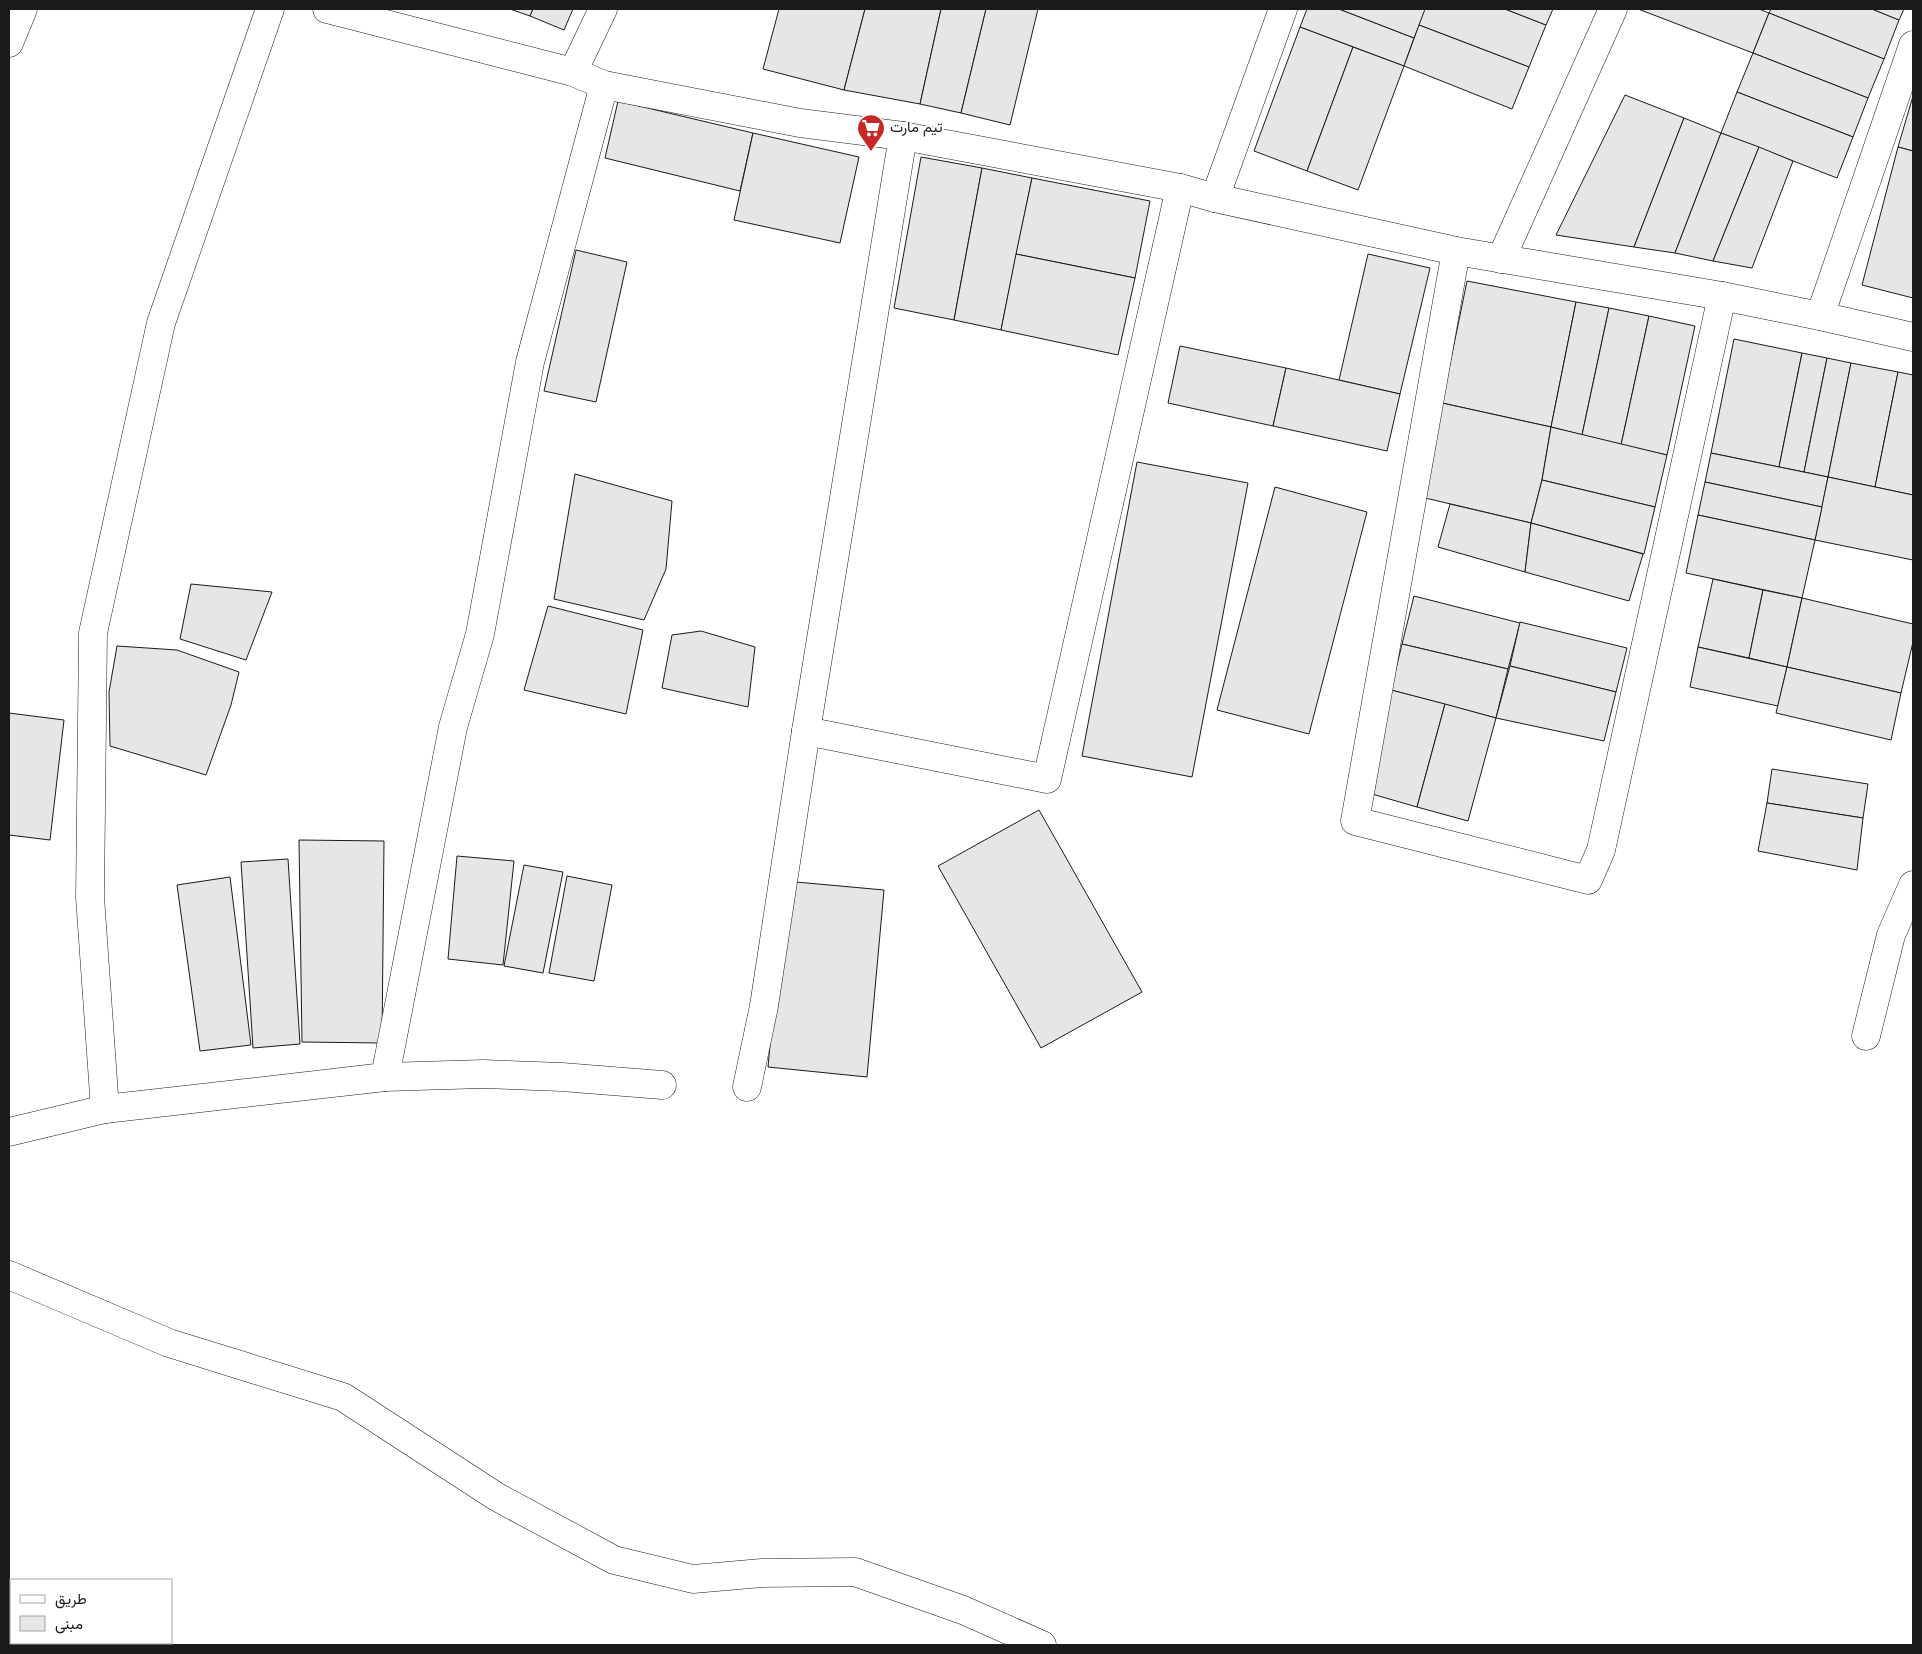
<svg xmlns="http://www.w3.org/2000/svg" width="1922" height="1654" viewBox="0 0 1922 1654" font-family="Georgia,Vazirmatn,serif">
  <style>
    .building { fill: #e6e6e6; stroke: #1a1a1a }
    .lines { fill: none; stroke-linecap: round; stroke-linejoin: round }
    .minor-casing { stroke: #1a1a1a; stroke-width: 29 }
    .minor { stroke: #fff; stroke-width: 28 }
    .labels { text-anchor: middle; dominant-baseline: central; stroke-width: 4; stroke-linejoin: round; paint-order: stroke }
    .poi-label { font-size: 15px; fill: #1a1a1a; stroke: #fff; text-anchor: start }
  </style>
  <rect width="100%" height="100%" fill="#fff"/>
  <g class="building">
    <polygon points="510,9 533,9 530,16"/>
    <polygon points="533,9 573,9 564,30 530,16"/>
    <polygon points="779,9 865,9 844,90 763,69"/>
    <polygon points="865,9 941,9 920,104 844,90"/>
    <polygon points="941,9 986,9 961,113 920,104"/>
    <polygon points="986,9 1038,9 1010,125 961,113"/>
    <polygon points="1307,9 1339,9 1414,38 1404,66 1300,27"/>
    <polygon points="1339,9 1426,9 1414,38"/>
    <polygon points="1425,9 1505,9 1546,25 1529,67 1419,25"/>
    <polygon points="1505,9 1553,9 1546,25"/>
    <polygon points="1638,9 1759,9 1769,13 1753,53"/>
    <polygon points="1771,9 1872,9 1899,20 1884,59 1769,13"/>
    <polygon points="1872,9 1904,9 1899,20"/>
    <polygon points="1769,13 1884,59 1868,98 1753,53"/>
    <polygon points="1419,25 1529,67 1512,109 1404,66"/>
    <polygon points="1300,27 1353,47 1307,171 1254,151"/>
    <polygon points="1353,47 1404,66 1358,190 1307,171"/>
    <polygon points="1753,53 1868,98 1853,137 1737,92"/>
    <polygon points="1737,92 1853,137 1837,178 1721,133"/>
    <polygon points="1625,95 1684,118 1634,247 1556,235"/>
    <polygon points="1913,96 1913,151 1898,147"/>
    <polygon points="618,101 753,133 740,191 605,158"/>
    <polygon points="1684,118 1721,133 1675,253 1634,247"/>
    <polygon points="753,133 859,157 840,243 734,220"/>
    <polygon points="1721,133 1759,147 1713,261 1675,253"/>
    <polygon points="1759,147 1793,161 1752,268 1713,261"/>
    <polygon points="1898,147 1913,151 1913,298 1862,285"/>
    <polygon points="921,157 982,168 954,320 894,308"/>
    <polygon points="982,168 1032,178 1001,330 954,320"/>
    <polygon points="1032,178 1150,201 1135,278 1016,254"/>
    <polygon points="576,250 627,262 596,402 544,391"/>
    <polygon points="1016,254 1135,278 1118,355 1001,330"/>
    <polygon points="1368,254 1430,268 1400,394 1339,380"/>
    <polygon points="1467,281 1576,302 1551,427 1442,403"/>
    <polygon points="1576,302 1609,308 1582,435 1551,427"/>
    <polygon points="1609,308 1649,316 1621,445 1582,435"/>
    <polygon points="1649,316 1695,326 1667,455 1621,445"/>
    <polygon points="1734,339 1802,353 1779,467 1711,453"/>
    <polygon points="1180,346 1286,368 1273,426 1168,403"/>
    <polygon points="1802,353 1827,358 1804,472 1779,467"/>
    <polygon points="1827,358 1851,363 1828,477 1804,472"/>
    <polygon points="1851,363 1898,372 1875,487 1828,477"/>
    <polygon points="1286,368 1400,394 1387,451 1273,426"/>
    <polygon points="1898,372 1913,375 1913,495 1875,487"/>
    <polygon points="1442,403 1551,427 1542,480 1531,523 1421,497"/>
    <polygon points="1551,427 1667,455 1655,507 1542,480"/>
    <polygon points="1711,453 1828,477 1822,507 1705,482"/>
    <polygon points="1137,462 1248,483 1192,777 1082,756"/>
    <polygon points="575,474 672,501 666,569 644,620 554,599"/>
    <polygon points="1828,477 1913,495 1913,560 1815,540"/>
    <polygon points="1542,480 1655,507 1644,554 1531,523"/>
    <polygon points="1705,482 1822,507 1815,540 1698,515"/>
    <polygon points="1275,487 1367,512 1309,734 1217,710"/>
    <polygon points="1450,504 1531,523 1525,572 1438,547"/>
    <polygon points="1698,515 1815,540 1802,598 1686,573"/>
    <polygon points="1531,523 1643,554 1629,601 1525,572"/>
    <polygon points="1713,579 1763,590 1749,658 1698,647"/>
    <polygon points="191,584 272,592 246,660 180,639"/>
    <polygon points="1763,590 1802,598 1787,667 1749,658"/>
    <polygon points="1414,596 1520,623 1508,669 1402,644"/>
    <polygon points="1802,598 1913,624 1913,642 1901,693 1787,667"/>
    <polygon points="548,606 643,630 626,714 524,690"/>
    <polygon points="1520,622 1627,648 1616,692 1510,666"/>
    <polygon points="701,631 755,647 748,707 662,688 672,635"/>
    <polygon points="1402,644 1508,669 1496,718 1391,690"/>
    <polygon points="117,646 177,650 239,672 231,705 206,775 110,746 109,692"/>
    <polygon points="1698,647 1787,667 1778,706 1690,687"/>
    <polygon points="1510,666 1616,692 1604,741 1496,718"/>
    <polygon points="1787,667 1901,693 1891,740 1776,713"/>
    <polygon points="1391,690 1445,704 1417,807 1365,792"/>
    <polygon points="1445,704 1496,718 1468,821 1417,807"/>
    <polygon points="9,713 64,720 50,840 9,835"/>
    <polygon points="1772,769 1868,784 1863,818 1767,803"/>
    <polygon points="1767,803 1863,818 1857,870 1758,851"/>
    <polygon points="1039,810 1142,992 1041,1048 938,866"/>
    <polygon points="299,840 384,841 382,1043 302,1042"/>
    <polygon points="457,856 514,861 503,965 448,959"/>
    <polygon points="288,859 300,1044 253,1048 241,862"/>
    <polygon points="524,865 563,872 543,973 504,966"/>
    <polygon points="567,876 612,885 594,981 549,973"/>
    <polygon points="230,877 251,1045 200,1051 177,885"/>
    <polygon points="785,881 884,890 867,1077 768,1067"/>
  </g>
  <g class="lines">
    <g class="minor-casing">
      <g id="minor">
        <polyline points="327,9 573,72 604,85 800,123 903,136 1180,188 1215,198 1456,251 1722,296 1820,316 1913,337"/>
        <polyline points="9,43 23,9"/>
        <polyline points="573,72 603,9"/>
        <polyline points="1215,198 1283,9"/>
        <polyline points="1456,251 1355,821 1588,880 1601,850 1722,296"/>
        <polyline points="1501,259 1613,9"/>
        <polyline points="1820,316 1913,45"/>
        <polyline points="806,731 1047,779 1180,188"/>
        <polyline points="1866,1036 1891,935 1913,885"/>
        <polyline points="385,1077 453,727 480,634 530,362 604,85"/>
        <polyline points="747,1087 764,1006 806,731 903,136"/>
        <polyline points="105,1109 90,897 93,633 161,323 270,9"/>
        <polyline points="9,1132 105,1109 385,1077 483,1074 562,1077 662,1085"/>
        <polyline points="9,1275 169,1343 343,1397 497,1497 614,1560 693,1579 762,1573 855,1572 963,1610 1042,1645"/>
      </g>
    </g>
    <use href="#minor" class="minor"/>
  </g>
  <defs>
    <g id="supermarket-pin" transform="scale(1.4375)"><path d="M0 17L-7.5 6A9.5 9.5 0 1 1 7.5 6Z" fill="#c62828" stroke="#fff"/><path d="M-6-5.5h2.5l.6 2H6L4.5 2H-2.5L-4.4-4H-6ZM-1.5 3.2a1.3 1.3 0 1 0 .1 0ZM3 3.2a1.3 1.3 0 1 0 .1 0Z" fill="#fff"/></g>
  </defs>
  <g fill-rule="evenodd">
    <use href="#supermarket-pin" x="871" y="128"/>
  </g>
  <g class="labels">
    <g class="poi-label">
      <text x="890" y="128">تيم مارت</text>
    </g>
  </g>
  <rect width="1922" height="1654" fill="none" stroke="#1a1a1a" stroke-width="20"/>
  <rect x="10" y="1579" width="162" height="65" fill="#ffffff" stroke="#a3a3a3"/>
  <rect x="20" y="1595" width="25" height="8" fill="#ffffff" stroke="#a3a3a3"/>
  <text x="55" y="1604" font-size="15" fill="#1a1a1a">طريق</text>
  <rect x="20" y="1616" width="25" height="15" fill="#e6e6e6" stroke="#a3a3a3"/>
  <text x="55" y="1629" font-size="15" fill="#1a1a1a">مبنى</text>
</svg>
